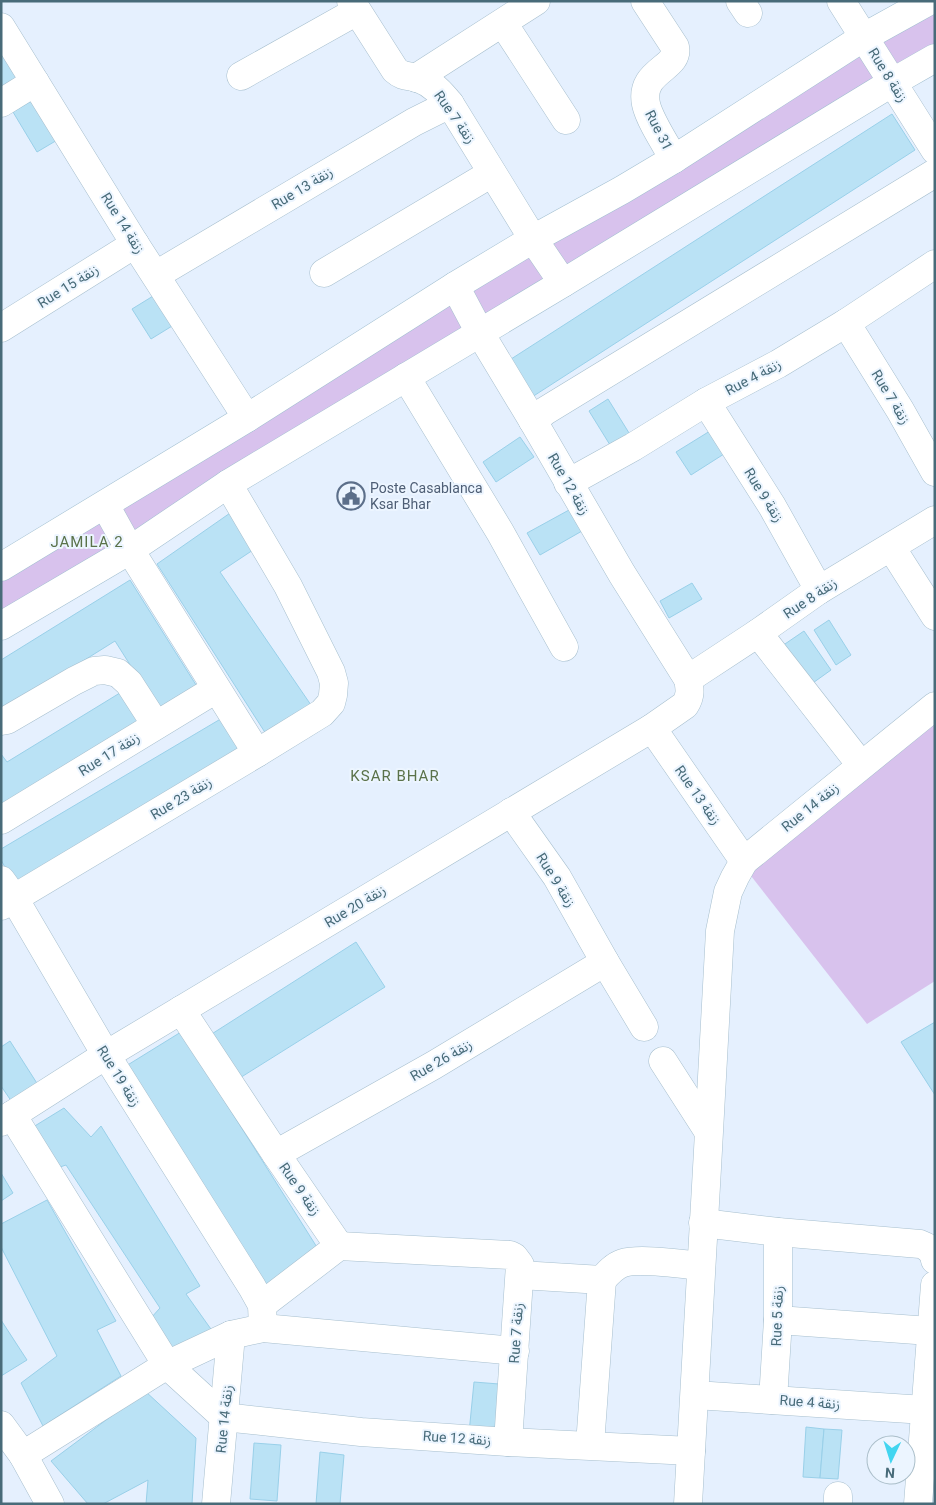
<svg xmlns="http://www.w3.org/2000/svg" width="936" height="1505" viewBox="0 0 936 1505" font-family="Roboto,'Noto Sans Arabic',sans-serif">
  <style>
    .green { fill: #d8c2ed }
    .building { fill: #bae2f5; stroke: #99d0e9 }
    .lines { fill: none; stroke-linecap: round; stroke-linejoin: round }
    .street-casing { stroke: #a7bfce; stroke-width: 29 }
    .secondary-casing { stroke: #a2bfd0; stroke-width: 29 }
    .street { stroke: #fff; stroke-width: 28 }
    .secondary { stroke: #fff; stroke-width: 28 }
    .labels { text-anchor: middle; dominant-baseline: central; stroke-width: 4; stroke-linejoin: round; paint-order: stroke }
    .street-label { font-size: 14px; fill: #486b79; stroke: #ecf5ff }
    .service-label { font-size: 14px; fill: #4e5e75; stroke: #ecf5ff; text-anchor: start }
    .neighbourhood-label { font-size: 15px; letter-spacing: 1px; fill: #5a724a; stroke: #ecf5ff }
  </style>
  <rect width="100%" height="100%" fill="#e5f0fe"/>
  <g class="green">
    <polygon points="935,11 935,49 1,616 1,581 118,507"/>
    <polygon points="935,714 935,981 867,1024 744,867"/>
  </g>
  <g class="building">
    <polygon points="1,46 21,78 1,90"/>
    <polygon points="40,96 64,136 37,152 13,112"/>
    <polygon points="892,114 915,150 532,397 508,361"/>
    <polygon points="158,293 177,323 151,339 132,309"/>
    <polygon points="608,399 634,441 615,453 589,411"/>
    <polygon points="710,431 724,454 691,475 676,452"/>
    <polygon points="520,437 534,457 496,482 483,462"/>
    <polygon points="569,510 582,531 540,555 527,533"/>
    <polygon points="233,511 253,550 220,572 311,705 266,734 157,564"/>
    <polygon points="130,580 203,696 165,720 115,641 3,711 1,709 1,660"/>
    <polygon points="692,583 702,599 669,618 660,601"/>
    <polygon points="829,620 851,655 836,665 814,630"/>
    <polygon points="804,631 831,670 810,685 782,646"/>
    <polygon points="128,688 150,723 1,815 1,754 7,762"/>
    <polygon points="229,714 252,749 17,888 1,860 1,849"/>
    <polygon points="356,942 385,987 235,1081 207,1037"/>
    <polygon points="935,1022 935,1095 901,1042"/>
    <polygon points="181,1032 320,1252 265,1286 126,1066"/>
    <polygon points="10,1041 40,1088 14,1105 1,1086 1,1047"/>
    <polygon points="64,1108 91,1137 101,1126 200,1286 186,1294 213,1332 175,1356 150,1319 160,1308 66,1165 57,1168 25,1132"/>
    <polygon points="1,1173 13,1193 1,1201"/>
    <polygon points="47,1200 116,1321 97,1330 121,1376 43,1426 21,1383 57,1356 1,1247 1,1224"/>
    <polygon points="1,1320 27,1360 1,1376"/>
    <polygon points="474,1382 499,1384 495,1435 469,1433"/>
    <polygon points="145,1391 196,1438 192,1504 146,1504 148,1480 103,1504 88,1504 51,1461"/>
    <polygon points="806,1427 824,1429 820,1478 803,1477"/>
    <polygon points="824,1429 842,1430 838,1479 820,1478"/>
    <polygon points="254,1443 281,1445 277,1501 250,1499"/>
    <polygon points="320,1452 344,1455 340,1504 316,1504"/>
  </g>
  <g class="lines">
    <g class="street-casing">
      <g id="street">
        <path d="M351 1 395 70C404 78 408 75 418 78 432 83 441 93 450 104L533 239 563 283"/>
        <path d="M645 1 675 47C680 69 639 70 646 104 649 119 666 145 674 159"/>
        <polyline points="740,1 748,13"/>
        <polyline points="841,1 935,150"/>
        <polyline points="503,23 566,120"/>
        <polyline points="1,27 135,244 247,418"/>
        <polyline points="241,76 357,11"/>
        <polyline points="416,78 536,1"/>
        <polyline points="1,103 35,82"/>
        <polyline points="324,273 492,173"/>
        <polyline points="156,275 414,122 450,104"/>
        <polyline points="846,323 900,410 935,472"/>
        <polyline points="1,328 135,244"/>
        <polyline points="406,377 500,532 564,647"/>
        <polyline points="706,402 772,506 819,590"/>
        <polyline points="533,421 545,411 935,173"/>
        <polyline points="568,483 633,447 706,402 778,364 846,323 935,264"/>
        <polyline points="105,505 130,550 257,753"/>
        <polyline points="891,547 935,616"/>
        <polyline points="758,633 861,765"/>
        <polyline points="688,679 758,633 819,590 935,520"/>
        <polyline points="1,721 7,720 74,681 94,671 105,670 118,673 129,683 156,725"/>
        <polyline points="652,728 744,861"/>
        <polyline points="511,812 557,877 605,962 644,1027"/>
        <polyline points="1,820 216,689"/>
        <polyline points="1,880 14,898 106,1055 252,1287 262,1305 263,1328"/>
        <polyline points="1,906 257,753 322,713 331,703 333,695 334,683 331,672 288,586 228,484"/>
        <polyline points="181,1010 276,1154 339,1246"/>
        <polyline points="663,1061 708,1131"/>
        <polyline points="12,1115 167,1365 224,1417 361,1432 508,1442 691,1451"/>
        <path d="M1 1122 106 1055 652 728 685 705C691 696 690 689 688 679L622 574 533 421 480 333 455 286"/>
        <polyline points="276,1154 434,1065 605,962"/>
        <path d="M703 1223 778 1232 920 1244C928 1247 933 1250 935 1260"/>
        <polyline points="339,1246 510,1255 514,1257 520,1265 508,1442"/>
        <polyline points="520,1275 602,1280 590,1445"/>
        <path d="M602 1280C608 1273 614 1266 623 1263 639 1258 682 1264 701 1266"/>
        <polyline points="262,1305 339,1246"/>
        <polyline points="778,1320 930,1331"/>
        <polyline points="695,1395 925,1410"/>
        <polyline points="773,1400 778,1320 778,1232"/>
        <polyline points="1,1425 23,1455 50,1504"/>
        <polyline points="23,1455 167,1365 231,1335 263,1328 515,1351"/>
        <polyline points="216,1504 231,1335"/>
        <path d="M688 1504C700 1313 709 1122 720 931L728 892 735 877 744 861 935 706"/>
        <polyline points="838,1504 838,1496"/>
        <polyline points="918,1504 935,1285"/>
      </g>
    </g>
    <g class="secondary-casing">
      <g id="secondary">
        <polyline points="1,567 247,418 455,286 533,239 622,190 674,159 864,37 929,1"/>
        <polyline points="1,626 130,550 228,484 563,283 893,82 935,58"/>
      </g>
    </g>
    <use href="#street" class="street"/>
    <use href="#secondary" class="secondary"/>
  </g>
  <defs>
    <g id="civic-ring" transform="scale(1.4375)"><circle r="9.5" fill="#ecf5ff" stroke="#5c6f8a" stroke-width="1.5"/><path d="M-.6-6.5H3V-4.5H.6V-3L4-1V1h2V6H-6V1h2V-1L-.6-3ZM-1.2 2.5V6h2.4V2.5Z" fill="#5c6f8a"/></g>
  </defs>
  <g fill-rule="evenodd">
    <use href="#civic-ring" x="351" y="496"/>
  </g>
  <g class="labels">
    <g class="street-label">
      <text transform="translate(888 75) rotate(58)">Rue 8 زنقة</text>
      <text transform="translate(455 117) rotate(55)">Rue 7 زنقة</text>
      <text transform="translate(659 130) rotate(63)">Rue 31</text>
      <text transform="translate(302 188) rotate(-31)">Rue 13 زنقة</text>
      <text transform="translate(123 223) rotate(58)">Rue 14 زنقة</text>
      <text transform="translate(68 286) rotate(-32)">Rue 15 زنقة</text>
      <text transform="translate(753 377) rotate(-28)">Rue 4 زنقة</text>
      <text transform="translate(891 397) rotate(59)">Rue 7 زنقة</text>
      <text transform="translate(569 484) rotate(60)">Rue 12 زنقة</text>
      <text transform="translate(764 495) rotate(58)">Rue 9 زنقة</text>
      <text transform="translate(810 598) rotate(-34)">Rue 8 زنقة</text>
      <text transform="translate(109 754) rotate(-32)">Rue 17 زنقة</text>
      <text transform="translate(698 795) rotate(55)">Rue 13 زنقة</text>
      <text transform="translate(181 798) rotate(-31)">Rue 23 زنقة</text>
      <text transform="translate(810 807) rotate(-39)">Rue 14 زنقة</text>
      <text transform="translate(556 880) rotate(58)">Rue 9 زنقة</text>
      <text transform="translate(355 906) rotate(-31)">Rue 20 زنقة</text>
      <text transform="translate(441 1060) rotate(-30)">Rue 26 زنقة</text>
      <text transform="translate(119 1076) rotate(58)">Rue 19 زنقة</text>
      <text transform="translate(300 1189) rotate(55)">Rue 9 زنقة</text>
      <text transform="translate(777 1316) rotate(-88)">Rue 5 زنقة</text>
      <text transform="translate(516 1333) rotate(-86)">Rue 7 زنقة</text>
      <text transform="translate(810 1402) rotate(4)">Rue 4 زنقة</text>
      <text transform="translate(224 1419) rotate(-84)">Rue 14 زنقة</text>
      <text transform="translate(457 1438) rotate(4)">Rue 12 زنقة</text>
    </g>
    <g class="service-label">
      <text x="370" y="488">Poste Casablanca<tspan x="370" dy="16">Ksar Bhar</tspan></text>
    </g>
    <g class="neighbourhood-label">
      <text x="87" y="542">JAMILA 2</text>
      <text x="395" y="776">KSAR BHAR</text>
    </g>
  </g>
  <rect width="936" height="1505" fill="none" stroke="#486b79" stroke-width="5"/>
  <g transform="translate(891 1460) rotate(184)"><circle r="24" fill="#ecf5ff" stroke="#aabec9"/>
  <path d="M0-4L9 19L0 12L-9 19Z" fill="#42d5f0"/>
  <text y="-8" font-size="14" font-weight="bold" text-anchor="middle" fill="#486b79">N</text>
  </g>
</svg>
